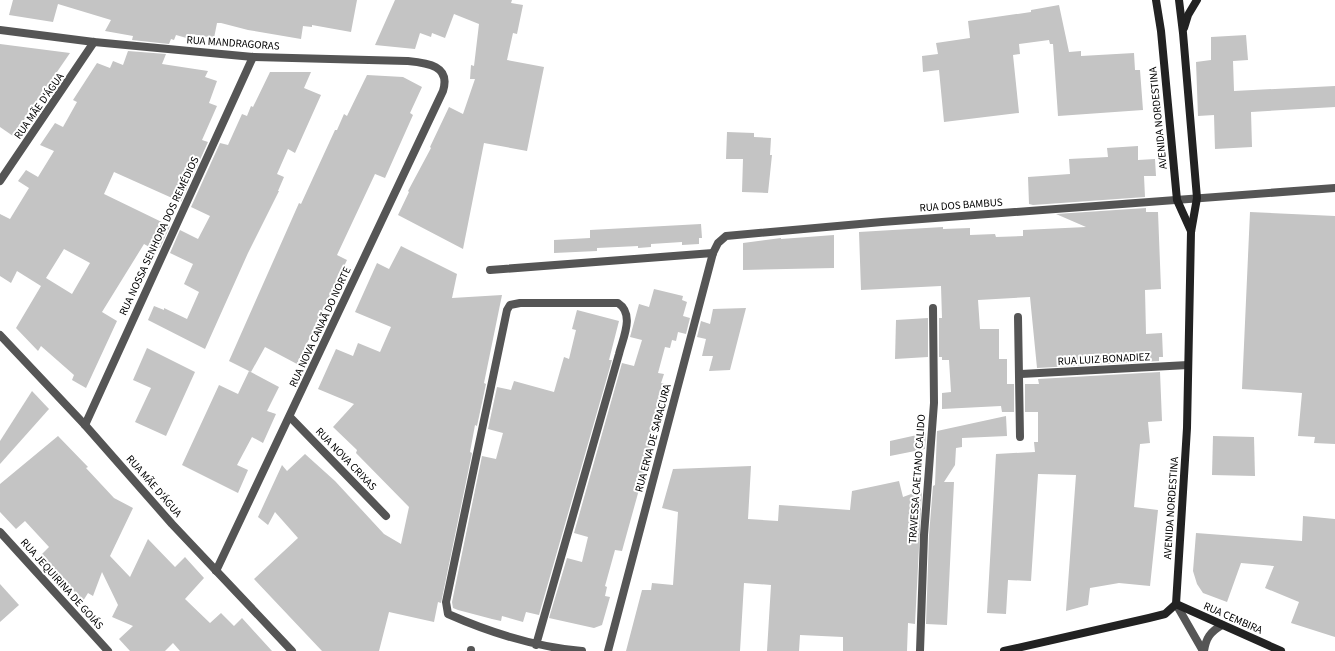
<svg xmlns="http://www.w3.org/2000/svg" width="1335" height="651" viewBox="0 0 1335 651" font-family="'Source Sans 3',sans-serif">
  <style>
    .building { fill: #c4c4c4; fill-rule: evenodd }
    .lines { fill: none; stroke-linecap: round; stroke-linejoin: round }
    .street { stroke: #555; stroke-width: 8 }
    .secondary { stroke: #222; stroke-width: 8 }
    .labels { text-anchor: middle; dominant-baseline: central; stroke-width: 4; stroke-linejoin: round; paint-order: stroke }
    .street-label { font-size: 11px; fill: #000; stroke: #fff }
  </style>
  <rect width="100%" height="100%" fill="#fff"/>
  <g class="building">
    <polygon points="13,0 357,0 351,32 312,25 312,27 303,26 301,39 248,30 221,23 217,23 214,38 191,34 190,39 176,35 174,40 171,39 169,44 132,40 133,36 105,31 111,20 58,4 53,22 9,15"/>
    <polygon points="395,0 512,0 511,3 523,5 517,34 513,33 507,60 544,67 527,151 484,143 463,249 398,215 409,192 408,191 431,148 430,147 449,107 463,114 475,79 470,79 471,65 474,66 479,24 454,14 445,38 432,33 431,37 420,33 415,49 375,45"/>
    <polygon points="1059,5 1069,52 1081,51 1081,56 1134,53 1135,70 1140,70 1143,110 1058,116 1053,44 1050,44 1049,40 1019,44 1020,54 1013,55 1019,113 944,122 939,70 923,72 922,56 938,54 936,43 970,38 968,21 1031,12 1031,10"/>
    <polygon points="1246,35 1248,60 1233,61 1234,91 1335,86 1335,107 1251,112 1252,147 1215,149 1214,115 1198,116 1196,62 1211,60 1211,37"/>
    <polygon points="0,44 70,53 13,136 0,127"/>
    <path d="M128 51 166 54 162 64 208 71 205 77 217 81 209 103 217 106 202 140 208 142 181 202 114 172 104 194 170 226 160 248 155 246 153 249 144 244 102 312 117 321 86 388 72 380 74 375 41 346 38 351 16 328 41 286 17 271 11 283 0 276V214L10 219 29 188 18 181 26 170 38 177 54 151 40 145 55 123 63 127 77 102 73 100 97 63 110 68 113 61 123 65ZM64 249 90 263 72 294 46 278Z"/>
    <polygon points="270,72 311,72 304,88 321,95 295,153 288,149 277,174 284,177 278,191 279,191 248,253 205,349 148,320 154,306 164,310 164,308 187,319 199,292 184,284 193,264 170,253 180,230 198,239 210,216 191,207 220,143 228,145 242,114 247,116 251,106 253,107"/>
    <polygon points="367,75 403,77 422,87 410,113 413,115 385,178 375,174 337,255 347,260 297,364 265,347 251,372 229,361 299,203 301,204 335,130 337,130 344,114 347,116"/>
    <polygon points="727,132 754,133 754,137 771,138 770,155 772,155 768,193 742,192 743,159 726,159"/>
    <polygon points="1138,146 1138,160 1155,159 1156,176 1144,176 1145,197 1033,205 1029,204 1028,177 1070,174 1069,159 1108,157 1107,148"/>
    <polygon points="1146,208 1146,212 1158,212 1161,289 1145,290 1146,334 1162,333 1163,357 1159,357 1159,361 1037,368 1030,297 978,300 980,329 999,329 999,359 1007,359 1007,384 1014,384 1014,412 1002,412 1001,406 942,409 942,393 951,392 949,360 942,360 942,357 939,357 939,318 942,318 941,286 861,290 859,232 943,227 943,229 970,228 970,235 995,234 996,237 1023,236 1023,230 1086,227 1056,214"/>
    <polygon points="1250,212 1335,216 1335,444 1314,443 1315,437 1298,436 1302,393 1242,389"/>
    <polygon points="701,224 702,238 699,238 699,244 682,245 682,242 651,244 651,247 638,248 638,246 597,248 597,251 554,253 554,240 590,238 590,230"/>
    <polygon points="834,235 834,268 743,270 743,243 781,238 781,239"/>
    <polygon points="401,246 457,274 452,298 502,295 484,383 486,384 477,426 475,425 470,452 472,453 441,603 438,602 434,622 389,612 379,651 322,651 254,579 298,538 275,512 268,525 258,517 282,465 287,471 305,454 335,481 384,534 401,544 409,507 356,453 357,450 333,427 354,404 318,389 336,349 353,356 358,343 380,352 391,327 355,312 377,263 389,269"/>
    <polygon points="654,289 683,296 682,300 687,302 683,316 690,318 686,334 678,332 676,341 672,340 670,348 665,347 658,373 664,374 661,383 668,385 622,551 615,550 605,586 607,587 605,596 610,597 602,625 594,628 549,618 567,558 582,562 588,537 574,533 622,363 634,366 642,340 630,337 639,304 649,307"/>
    <polygon points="746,308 730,370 709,371 713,356 702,356 706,339 697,337 701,321 710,324 713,309"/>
    <polygon points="577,310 619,321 609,360 612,360 539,615 526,612 523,622 502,616 501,621 492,619 458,610 453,608 452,602 482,456 496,459 503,433 488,429 497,387 511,390 514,381 554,392 564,357 569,359 576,330 572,329"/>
    <polygon points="928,318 928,357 895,359 896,320"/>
    <polygon points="147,348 195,372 166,436 135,422 151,388 133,380"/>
    <polygon points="249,371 279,387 267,411 276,414 263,443 252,437 237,465 248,470 238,493 182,465 219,385 238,394"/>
    <polygon points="1160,372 1162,421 1148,422 1150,443 1140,444 1134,507 1158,510 1150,586 1119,583 1090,588 1088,605 1066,611 1076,475 1038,474 1031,581 1008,580 1006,614 987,613 996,454 1035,452 1034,442 1038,442 1038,412 1025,412 1025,384 1039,384 1038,379"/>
    <polygon points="32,391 49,409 0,464 0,441"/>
    <polygon points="1006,416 1007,436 962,438 962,447 956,448 955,465 944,482 954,482 947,625 926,624 929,535 933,486 935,485 937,431"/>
    <polygon points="926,433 925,449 890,456 890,441"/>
    <polygon points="58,436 88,467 86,468 114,498 133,508 110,556 130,577 148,539 175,567 185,557 204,578 185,599 210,623 221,613 234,626 242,618 272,651 180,651 173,643 165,651 130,651 119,639 133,626 112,617 118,605 102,572 93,596 88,593 83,601 41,555 49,547 25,521 16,529 0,512 0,484"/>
    <polygon points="1213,436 1254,437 1255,476 1212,475"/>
    <polygon points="751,466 748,519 778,521 779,505 850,510 852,491 899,481 903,497 922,490 915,624 908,623 907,651 843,651 843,637 800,635 799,651 767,651 771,585 744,583 740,651 626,651 642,590 651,590 652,583 673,585 678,512 662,508 673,469"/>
    <polygon points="1303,516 1335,519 1335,637 1291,623 1299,602 1265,588 1274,566 1241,563 1227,602 1203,593 1197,584 1193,571 1196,533 1302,541"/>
    <polygon points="0,584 19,605 0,622"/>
  </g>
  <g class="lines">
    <g class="street">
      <path d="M0 30 94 42 253 57 407 61C427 63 451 65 443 91L216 571"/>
      <polyline points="0,181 94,42"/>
      <polyline points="490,270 713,253"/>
      <polyline points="1018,317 1020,437"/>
      <polyline points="0,335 85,425 172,524 292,651"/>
      <polyline points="1021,374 1188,365"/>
      <polyline points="290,417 386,516"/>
      <polyline points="85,425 253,57"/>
      <polyline points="0,532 108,651"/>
      <polyline points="1176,604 1203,651"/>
      <path d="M536 645 619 354C623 338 635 314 618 303H520L510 305 507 310 446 602 448 614C491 633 535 647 582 651"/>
      <polyline points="471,651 471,650"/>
      <polyline points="608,651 713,253 718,243 726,236 882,222 1335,188"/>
      <polyline points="920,651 924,535 934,403 933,308"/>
      <path d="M1204 651C1206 638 1210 632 1222 625"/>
    </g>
    <g class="secondary">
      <polyline points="1156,0 1161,31 1177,200 1191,231"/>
      <polyline points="1184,28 1188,15 1197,0"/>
      <polyline points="1176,604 1281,651"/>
      <polyline points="1004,651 1149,618 1165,614 1176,604 1187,428 1191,232 1197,198 1183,33 1179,0"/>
    </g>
  </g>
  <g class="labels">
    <g class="street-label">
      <text transform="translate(233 43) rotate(4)">RUA MANDRAGORAS</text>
      <text transform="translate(39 106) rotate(-55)">RUA MÃE D'ÁGUA</text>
      <text transform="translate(1158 118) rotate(-96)">AVENIDA NORDESTINA</text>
      <text transform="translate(961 205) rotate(-4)">RUA DOS BAMBUS</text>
      <text transform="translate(159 236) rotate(-65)">RUA NOSSA SENHORA DOS REMÉDIOS</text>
      <text transform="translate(320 327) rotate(-65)">RUA NOVA CANAÃ DO NORTE</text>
      <text transform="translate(1104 359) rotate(-3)">RUA LUIZ BONADIEZ</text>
      <text transform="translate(653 438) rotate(-75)">RUA ERVA DE SARACURA</text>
      <text transform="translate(346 459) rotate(46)">RUA NOVA CRIXAS</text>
      <text transform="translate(917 479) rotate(-86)">TRAVESSA CAETANO CALIDO</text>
      <text transform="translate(154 486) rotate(49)">RUA MÃE D'ÁGUA</text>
      <text transform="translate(1171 508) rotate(-86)">AVENIDA NORDESTINA</text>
      <text transform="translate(62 584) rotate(48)">RUA JEQUIRINA DE GOIÁS</text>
      <text transform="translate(1233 618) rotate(24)">RUA CEMBIRA</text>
    </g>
  </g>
</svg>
